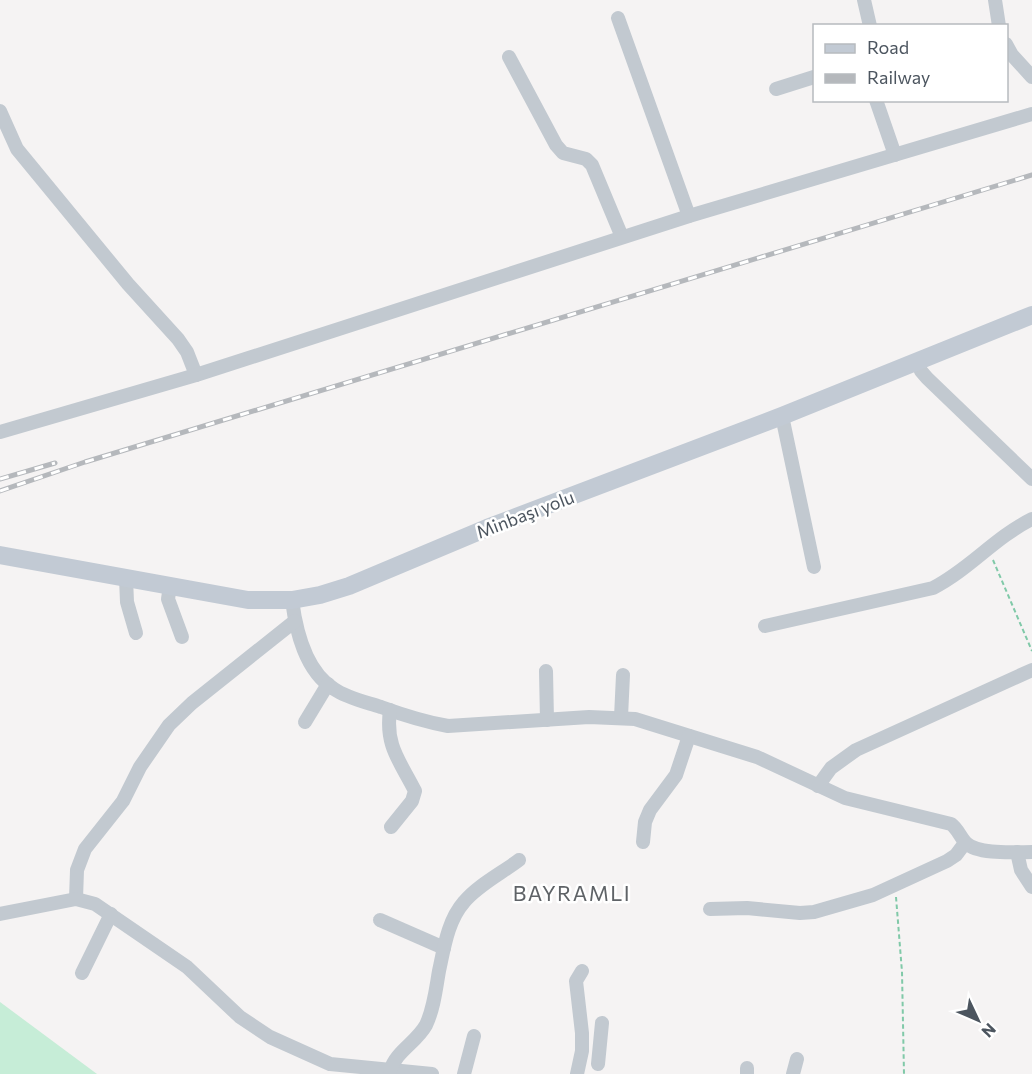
<svg xmlns="http://www.w3.org/2000/svg" width="1032" height="1074" viewBox="0 0 1032 1074" font-family="Commissioner,sans-serif">
  <style>
    .green { fill: #c6edd7 }
    .lines { fill: none; stroke-linecap: round; stroke-linejoin: round }
    .path { stroke: #80c9a8; stroke-width: 2; stroke-dasharray: 4.5 3; stroke-linecap: butt }
    .street { stroke: #c2c9d0; stroke-width: 14 }
    .secondary { stroke: #c2cad4; stroke-width: 18 }
    .rail-casing { stroke: #b5b8bc; stroke-width: 5 }
    .rail { stroke: #fff; stroke-width: 3; stroke-dasharray: 9; stroke-linecap: butt }
    .labels { text-anchor: middle; dominant-baseline: central; stroke-width: 5; stroke-linejoin: round; paint-order: stroke }
    .street-label { font-size: 18px; fill: #4c555f; stroke: #fff }
    .quarter-label { font-size: 21px; letter-spacing: 1.5px; fill: #5f6367; stroke: #fff }
  </style>
  <rect width="100%" height="100%" fill="#f5f3f3"/>
  <polygon class="green" points="0,1002 97,1074 0,1074"/>
  <g class="lines">
    <g class="path">
      <polyline points="993,560 1032,651"/>
      <polyline points="896,897 902,972 904,1074"/>
    </g>
    <g class="street">
      <polyline points="864,0 870,26"/>
      <polyline points="995,0 999,26"/>
      <polyline points="618,18 689,216"/>
      <polyline points="1006,44 1012,55 1032,77"/>
      <polyline points="509,57 556,145 563,153 586,159 592,165 622,237"/>
      <polyline points="776,89 814,77"/>
      <polyline points="876,100 895,155"/>
      <polyline points="0,111 17,149 128,284 178,339 187,352 196,375"/>
      <polyline points="917,361 921,371 927,378 1032,479"/>
      <polyline points="782,416 814,567"/>
      <polyline points="0,432 196,375 689,216 1032,114"/>
      <polyline points="126,578 127,602 136,633"/>
      <polyline points="170,586 168,599 182,637"/>
      <path d="M292 600C296 631 305 671 334 689 347 698 366 702 381 707 403 715 425 722 448 726L589 717 635 719 757 757 845 798 951 824C958 829 960 837 966 843 978 855 1016 852 1032 852"/>
      <path d="M765 626 933 588C970 569 994 538 1032 519"/>
      <polyline points="546,671 547,720"/>
      <path d="M390 710C385 746 400 761 415 791L412 801 391 827"/>
      <polyline points="621,717 623,675"/>
      <polyline points="305,722 328,684"/>
      <polyline points="818,786 831,768 856,750 1032,670"/>
      <polyline points="643,842 645,822 650,810 676,775 689,736"/>
      <polyline points="1017,852 1021,870 1032,887"/>
      <polyline points="76,899 77,870 85,849 123,801 140,767 169,725 192,703 295,621"/>
      <polyline points="710,909 747,908 800,913 814,912 873,895 947,861 956,855 965,843"/>
      <polyline points="0,914 76,899 95,904 187,967 240,1017 270,1037 330,1064 432,1074"/>
      <polyline points="380,920 444,948"/>
      <polyline points="82,973 111,914"/>
      <polyline points="598,1064 602,1023"/>
      <polyline points="747,1068 747,1074"/>
      <path d="M390 1071C396 1051 416 1043 426 1025 434 1008 436 988 439 971 444 948 448 920 464 902 478 885 502 873 519 860"/>
      <polyline points="464,1074 474,1036"/>
      <polyline points="577,1074 582,1051 582,1033 576,981 582,971"/>
      <polyline points="793,1074 797,1059"/>
    </g>
    <polyline class="secondary" points="0,555 248,600 292,600 320,595 349,586 487,528 782,416 1032,315"/>
    <g class="rail-casing">
      <g id="rail">
        <polyline points="0,479 55,463"/>
        <polyline points="0,491 85,462 1032,175"/>
      </g>
    </g>
    <use href="#rail" class="rail"/>
  </g>
  <g class="labels">
    <g class="street-label">
      <text transform="translate(525 514) rotate(-21)">Minbaşı yolu</text>
    </g>
    <g class="quarter-label">
      <text x="572" y="892">BAYRAMLI</text>
    </g>
  </g>
  <rect x="813" y="24" width="195" height="78" fill="#ffffff" stroke="#b7bbbf" stroke-width="1.5"/>
  <rect x="825" y="44" width="30" height="9" fill="#c2cad4" stroke="#b7bbbf" stroke-width="1.5"/>
  <text x="867" y="54" font-size="18" fill="#4c555f">Road</text>
  <rect x="825" y="74" width="30" height="9" fill="#b5b8bc" stroke="#b7bbbf" stroke-width="1.5"/>
  <text x="867" y="84" font-size="18" fill="#4c555f">Railway</text>
  <g transform="translate(978 1020) rotate(134)" stroke="#ffffff" stroke-width="4.5" paint-order="stroke">
  <path d="M0-4.5L10 22L0 15L-10 22Z" fill="#4c555f"/>
  <text y="-9" font-size="16" font-weight="bold" text-anchor="middle" fill="#4c555f">N</text>
  </g>
</svg>
